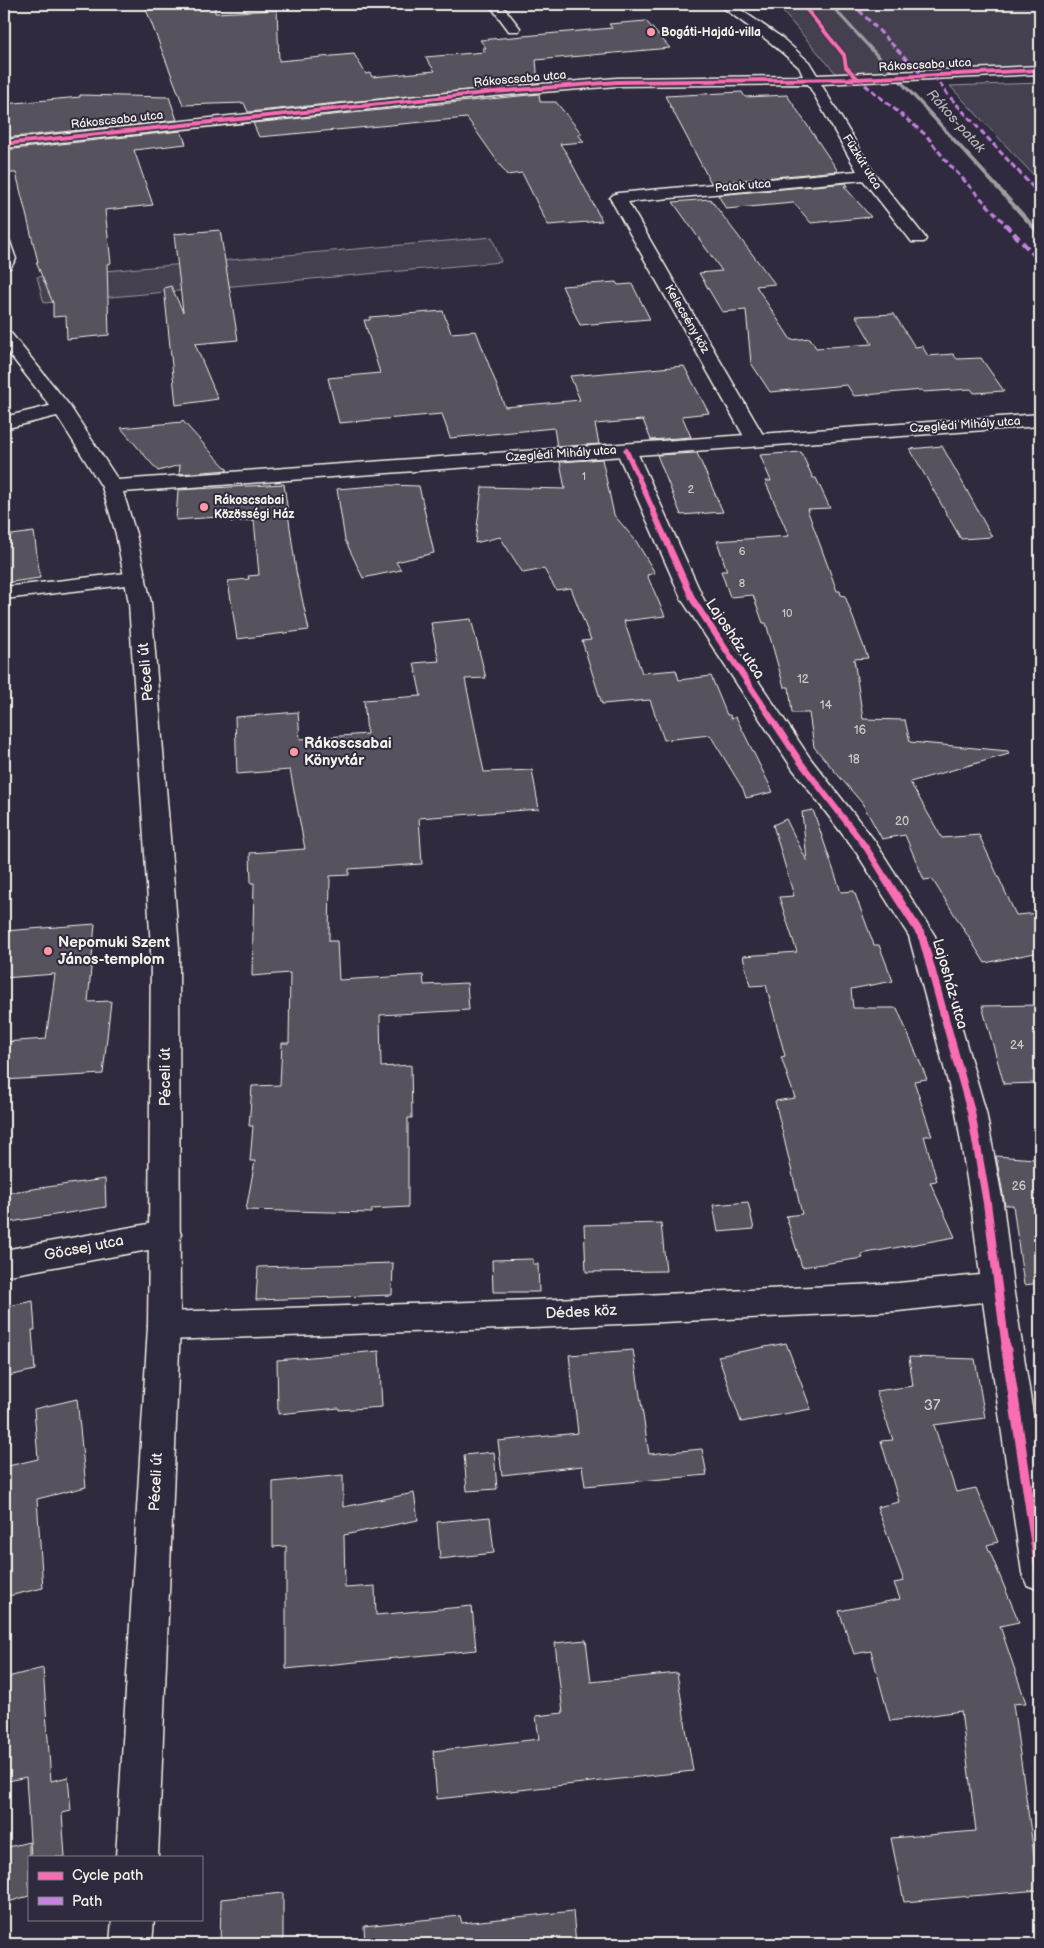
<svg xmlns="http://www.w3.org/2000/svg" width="1044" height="1948" viewBox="0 0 1044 1948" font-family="'Balsamiq Sans',sans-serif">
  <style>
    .green { fill: #454050; stroke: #9c989c }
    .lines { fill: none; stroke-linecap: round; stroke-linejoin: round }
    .stream { fill: #a19ea0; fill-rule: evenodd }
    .building { fill: #56525f; stroke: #f4f1e8 }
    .minor-casing { stroke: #f4f1e8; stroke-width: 3 }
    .major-casing { stroke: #f4f1e8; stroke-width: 3 }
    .minor { fill: #2f2a3d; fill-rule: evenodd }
    .major { fill: #2f2a3d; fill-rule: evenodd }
    .quiet-far1 { stroke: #c483df; stroke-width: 3; stroke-dasharray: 6 3; stroke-linecap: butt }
    .quiet { stroke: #c483df; stroke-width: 4.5; stroke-dasharray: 8 4.5; stroke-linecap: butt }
    .cycleway-far4-casing { stroke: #2f2a3d; stroke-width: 5.5 }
    .cycleway-far3-casing { stroke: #2f2a3d; stroke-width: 7 }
    .cycleway-far2-casing { stroke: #2f2a3d; stroke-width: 9 }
    .cycleway-far1-casing { stroke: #2f2a3d; stroke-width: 11 }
    .cycleway-casing { stroke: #2f2a3d; stroke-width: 13 }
    .cycleway-far4 { stroke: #f96db3; stroke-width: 4 }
    .cycleway-far3 { stroke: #f96db3; stroke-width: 5 }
    .cycleway-far2 { stroke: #f96db3; stroke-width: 6 }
    .cycleway-far1 { stroke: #f96db3; stroke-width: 8 }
    .cycleway { stroke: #f96db3; stroke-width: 10 }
    .poi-dot { fill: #ff9aa2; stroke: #2f2a3d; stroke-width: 2 }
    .labels { text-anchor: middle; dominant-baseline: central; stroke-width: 4; stroke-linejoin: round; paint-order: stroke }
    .far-number-label { font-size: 11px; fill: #ccc9c6 }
    .far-poi-label { font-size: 12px; font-weight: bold; fill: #f4f1e8; stroke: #2f2a3d; text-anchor: start }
    .far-street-label { font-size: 12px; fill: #f4f1e8; stroke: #2f2a3d }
    .number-label { font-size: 12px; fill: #ccc9c6 }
    .far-water-label { font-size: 14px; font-style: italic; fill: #b6b2b2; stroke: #2f2a3d }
    .street-label { font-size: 15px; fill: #f4f1e8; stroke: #2f2a3d }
    .poi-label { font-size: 15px; font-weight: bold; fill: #f4f1e8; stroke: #2f2a3d; text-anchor: start }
    .near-number-label { font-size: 15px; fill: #ccc9c6 }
  </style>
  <rect width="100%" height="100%" fill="#2f2a3d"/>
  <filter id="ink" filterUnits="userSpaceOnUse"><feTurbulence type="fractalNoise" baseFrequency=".02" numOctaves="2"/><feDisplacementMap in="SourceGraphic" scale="10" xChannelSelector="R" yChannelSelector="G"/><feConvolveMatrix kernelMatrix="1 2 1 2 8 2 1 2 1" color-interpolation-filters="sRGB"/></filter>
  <g filter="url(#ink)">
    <g class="green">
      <polygon points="776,4 1040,4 1040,68 923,75 839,77"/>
      <polygon points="1040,83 1040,182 950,86"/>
      <polygon points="492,237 501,262 44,303 37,277"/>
    </g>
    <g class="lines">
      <polygon class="stream" points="828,4 832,4 1040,231 1040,236 1038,235"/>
    </g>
    <g class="building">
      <polygon points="144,4 215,4 215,13 277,10 279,61 354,54 366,74 370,73 372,77 435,71 425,57 485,52 482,48 486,48 480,40 612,28 609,24 646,21 670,48 536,60 538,83 248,112 244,103 183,105"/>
      <polygon points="742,92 745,97 787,95 838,171 711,183 665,96"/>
      <polygon points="539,94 540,102 556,102 582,134 578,134 584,142 560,144 567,154 602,221 548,225 522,173 507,175 467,118 259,137 253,123"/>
      <polygon points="80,95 169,97 177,120 4,138 4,104 80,97"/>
      <polygon points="181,131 186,144 134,150 153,205 105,210 111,263 107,264 109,335 67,339 66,316 53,317 53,303 36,262 38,262 16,173 7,173 4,150"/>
      <polygon points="846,183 848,186 844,186 871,217 811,223 794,203 726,209 718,195"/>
      <polygon points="710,199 775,284 756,286 791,340 810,338 816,348 872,344 856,316 894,314 915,347 922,346 928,356 953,354 957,359 981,358 1004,391 974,393 971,389 923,392 922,390 854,396 847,385 770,392 751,363 746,310 722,312 699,273 722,271 673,202"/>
      <polygon points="220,230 238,340 195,344 218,399 176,405 164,288 171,286 183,312 174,234"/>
      <polygon points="616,282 618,285 632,284 650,319 580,325 562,286"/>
      <polygon points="443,311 451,333 476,331 505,407 580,400 570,376 684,366 709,413 682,416 691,437 651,440 643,420 595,424 599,444 557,447 554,428 450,438 442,414 339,423 328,378 380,373 364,320 370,320 370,317"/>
      <polygon points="182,420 209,450 228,470 179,474 180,465 158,471 121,428 182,422"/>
      <polygon points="942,446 965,487 992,537 961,539 910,449"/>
      <polygon points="801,452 813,478 816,478 830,508 807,509 837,591 840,591 841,595 845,596 868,658 854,659 863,719 905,720 910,742 1008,751 1009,754 910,782 942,838 979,835 1016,915 1040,913 1040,952 985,963 932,879 924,880 905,835 882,839 862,803 814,747 809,713 792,713 789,687 784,687 766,623 763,623 753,595 730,597 721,571 727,571 717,541 789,536 765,481 771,481 760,455"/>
      <polygon points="697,453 723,512 681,515 657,455"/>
      <polygon points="602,459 614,515 636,541 655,573 647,575 665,616 624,621 642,673 676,670 679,680 711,676 727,715 730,715 731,719 736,717 773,792 746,798 743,789 710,735 664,740 650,700 602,704 582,641 591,640 571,588 556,590 544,569 523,573 500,537 475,543 482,487 565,489 560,462"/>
      <polygon points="284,484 296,571 309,630 237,639 228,581 249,579 248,576 259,575 254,520 231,522 231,516 176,520 178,490"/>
      <polygon points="388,485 419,486 434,553 396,562 401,570 363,578 345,540 337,489"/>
      <polygon points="34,532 40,578 4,583 4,536"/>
      <polygon points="471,619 486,678 465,679 484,772 532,770 539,809 419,818 422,864 349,869 349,875 330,876 329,941 337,941 339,980 423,975 424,985 467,983 469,1010 380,1015 381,1067 411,1065 412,1118 408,1118 408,1207 372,1209 372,1213 246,1210 255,1161 250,1161 253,1126 249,1126 252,1086 280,1085 282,1043 289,1043 290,973 252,976 254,883 251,883 250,853 305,849 290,770 237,774 235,717 298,712 300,739 367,734 364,700 421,696 414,663 439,661 431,623"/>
      <polygon points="813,810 841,892 854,891 874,945 879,945 893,981 851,989 853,1008 897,1008 927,1079 914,1081 932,1136 924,1136 937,1181 930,1182 955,1237 861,1254 863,1258 802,1267 786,1216 802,1214 775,1101 795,1098 781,1057 785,1056 766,985 750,986 743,956 797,952 779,897 794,896 773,825 786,819 807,861 802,812"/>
      <polygon points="95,924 88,1002 111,1001 103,1074 4,1080 4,1042 46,1039 55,974 4,978 4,931"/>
      <polygon points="1040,1005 1040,1083 1004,1084 982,1006"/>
      <polygon points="996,1156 1035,1159 1036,1166 1040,1167 1040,1283 1024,1285 1013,1205 1005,1205"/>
      <polygon points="105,1179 106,1207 4,1223 4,1193"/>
      <polygon points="748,1202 754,1229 718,1232 713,1205"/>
      <polygon points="661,1223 666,1271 586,1272 584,1225"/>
      <polygon points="533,1259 533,1264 538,1264 539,1292 493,1292 492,1260"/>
      <polygon points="393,1263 392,1295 256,1300 258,1267"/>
      <polygon points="33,1301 35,1330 32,1330 35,1370 4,1377 4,1307"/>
      <polygon points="786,1343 811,1409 741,1422 718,1356"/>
      <polygon points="633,1350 649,1454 702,1449 707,1475 585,1486 582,1466 502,1475 498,1441 578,1433 569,1355"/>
      <polygon points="379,1351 382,1407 339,1410 339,1408 278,1414 277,1360"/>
      <polygon points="909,1357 975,1359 985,1418 934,1425 956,1492 976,1488 998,1542 987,1545 1019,1622 1000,1626 1026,1703 1013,1704 1039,1890 904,1902 891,1838 976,1831 961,1711 890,1721 871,1651 854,1654 839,1611 900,1599 894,1583 904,1581 877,1507 899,1502 881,1441 893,1440 876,1391 913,1386"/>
      <polygon points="77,1399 86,1487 37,1499 43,1588 4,1597 4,1467 38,1459 34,1409"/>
      <polygon points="494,1452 497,1489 467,1491 464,1455"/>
      <polygon points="343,1475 343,1507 414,1493 418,1520 344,1535 345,1588 375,1586 376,1615 472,1606 476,1650 286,1669 286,1546 273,1547 273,1482"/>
      <polygon points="490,1517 494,1553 440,1559 437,1522"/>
      <polygon points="586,1640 591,1682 677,1673 693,1771 437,1799 433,1751 539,1739 536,1716 563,1713 555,1643"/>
      <polygon points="43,1668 51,1781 68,1777 71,1811 62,1813 65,1857 31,1857 26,1777 4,1782 4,1678"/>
      <polygon points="29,1842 29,1896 4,1903 4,1848"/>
      <polygon points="283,1893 283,1944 220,1944 221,1899"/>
      <polygon points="573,1911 576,1944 365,1944 364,1926 460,1916 462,1923"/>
    </g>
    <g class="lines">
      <g class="minor-casing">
        <g id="minor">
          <polygon points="489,4 501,4 520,28 519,31 509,31"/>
          <polygon points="718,4 732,4 781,37 809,62 817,75 1040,66 1040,74 821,84 874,173 924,236 926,239 924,242 912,242 863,180 628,202 766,440 763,444 756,446 749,444 746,440 610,198 613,195 618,193 857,171 808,84 617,86 494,96 4,148 4,140 494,88 617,78 803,76 799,67 771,43"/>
          <polygon points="4,240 10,242 16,259 10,268 4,269"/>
          <polygon points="62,403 69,405 71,409 69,413 4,429 4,417"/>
          <polygon points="626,444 633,446 636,450 704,600 810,758 874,840 935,936 986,1112 1003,1203 1013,1287 1040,1458 1040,1590 1027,1585 1022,1573 983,1302 898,1311 533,1328 164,1340 152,1336 148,1326 152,1316 164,1312 533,1300 898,1283 980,1275 971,1203 956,1112 909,936 856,852 792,768 682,600 616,450 619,446"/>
          <polygon points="135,572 143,573 146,578 143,583 4,599 4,587"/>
          <polygon points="165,1221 176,1225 181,1234 176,1243 165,1247 4,1276 4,1250"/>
        </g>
      </g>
      <g class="major-casing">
        <g id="major">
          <polygon points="4,331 10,332 69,405 118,480 1040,414 1040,426 123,492 136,534 151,603 179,948 180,1326 158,1857 116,1857 148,1326 149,1234 151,948 129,603 116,534 102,487 54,411 4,347"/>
          <polygon points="112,1919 154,1919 152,1944 110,1944"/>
        </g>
      </g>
      <use href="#minor" class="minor"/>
      <use href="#major" class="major"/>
      <g class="quiet-far1">
        <polyline points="853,4 922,75"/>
        <polyline points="934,76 948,95 1040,195"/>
        <polyline points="858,79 926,135 947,162 1006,225"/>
      </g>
      <polyline class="quiet" points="1005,224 1040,261"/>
      <g class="cycleway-far4-casing">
        <g id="cycleway-far4">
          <polyline points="802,4 844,55 846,67 858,79"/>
          <polyline points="4,144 494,92 617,82 858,79 1040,70"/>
        </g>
      </g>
      <g class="cycleway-far3-casing">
        <polyline id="cycleway-far3" points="626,450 654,512"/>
      </g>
      <g class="cycleway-far2-casing">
        <polyline id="cycleway-far2" points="653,511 693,600 801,763 865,846 886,879"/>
      </g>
      <g class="cycleway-far1-casing">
        <polyline id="cycleway-far1" points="885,878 922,936 971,1112 987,1203 1006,1348"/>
      </g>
      <g class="cycleway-casing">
        <polyline id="cycleway" points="1006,1347 1040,1573"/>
      </g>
      <use href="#cycleway-far4" class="cycleway-far4"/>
      <use href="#cycleway-far3" class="cycleway-far3"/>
      <use href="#cycleway-far2" class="cycleway-far2"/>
      <use href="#cycleway-far1" class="cycleway-far1"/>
      <use href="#cycleway" class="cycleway"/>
    </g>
  </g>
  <g class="poi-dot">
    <circle cx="651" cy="32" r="5"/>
    <circle cx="204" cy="507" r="5"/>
    <circle cx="294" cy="752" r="5"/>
    <circle cx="48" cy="951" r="5"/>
  </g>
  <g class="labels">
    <g class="far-number-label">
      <text x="584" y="476">1</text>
      <text x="691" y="489">2</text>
      <text x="742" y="551">6</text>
      <text x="742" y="583">8</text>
      <text x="787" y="613">10</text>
    </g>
    <g class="far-poi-label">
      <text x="661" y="32">Bogáti-Hajdú-villa</text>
      <text x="214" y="500">Rákoscsabai<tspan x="214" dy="14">Közösségi Ház</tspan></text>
    </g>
    <g class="far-street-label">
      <text transform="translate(925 65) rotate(-3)">Rákoscsaba utca</text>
      <text transform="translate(520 79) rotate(-5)">Rákoscsaba utca</text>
      <text transform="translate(117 120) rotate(-6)">Rákoscsaba utca</text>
      <text transform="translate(862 162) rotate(58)">Fűzkút utca</text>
      <text transform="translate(743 186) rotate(-5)">Patak utca</text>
      <text transform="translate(687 319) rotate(60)">Kelecsény köz</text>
      <text transform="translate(965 425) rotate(-4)">Czeglédi Mihály utca</text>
      <text transform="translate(561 454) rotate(-4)">Czeglédi Mihály utca</text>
    </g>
    <g class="number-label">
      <text x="803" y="679">12</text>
      <text x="826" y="705">14</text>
      <text x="860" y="730">16</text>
      <text x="854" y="759">18</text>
      <text x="902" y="821">20</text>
      <text x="1017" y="1045">24</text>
      <text x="1019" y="1186">26</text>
    </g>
    <g class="far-water-label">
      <text transform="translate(956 121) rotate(48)">Rákos-patak</text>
    </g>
    <g class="street-label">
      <text transform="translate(735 639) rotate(56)">Lajosház utca</text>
      <text transform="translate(146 672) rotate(-95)">Péceli út</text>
      <text transform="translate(950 984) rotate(74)">Lajosház utca</text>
      <text transform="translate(165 1077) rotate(-90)">Péceli út</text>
      <text transform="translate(84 1248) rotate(-11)">Göcsej utca</text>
      <text transform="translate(581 1312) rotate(-3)">Dédes köz</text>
      <text transform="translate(156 1482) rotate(-87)">Péceli út</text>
    </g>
    <g class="poi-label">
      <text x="304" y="743">Rákoscsabai<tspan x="304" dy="17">Könyvtár</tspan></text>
      <text x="58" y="942">Nepomuki Szent<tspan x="58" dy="17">János-templom</tspan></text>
    </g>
    <g class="near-number-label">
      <text x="932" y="1405">37</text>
    </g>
  </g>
  <rect width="1044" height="1948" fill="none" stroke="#2f2a3d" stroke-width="20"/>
  <rect x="10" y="10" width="1024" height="1928" fill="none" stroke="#f4f1e8" stroke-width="2" filter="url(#ink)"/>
  <rect x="28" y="1856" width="175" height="65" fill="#2f2a3d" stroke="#7e7a81"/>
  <rect x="38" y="1872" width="25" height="8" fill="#f96db3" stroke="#7e7a81"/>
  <text x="72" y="1880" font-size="15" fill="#f4f1e8">Cycle path</text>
  <rect x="38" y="1897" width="25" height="8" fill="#c483df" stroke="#7e7a81"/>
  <text x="72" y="1906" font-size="15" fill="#f4f1e8">Path</text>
</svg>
